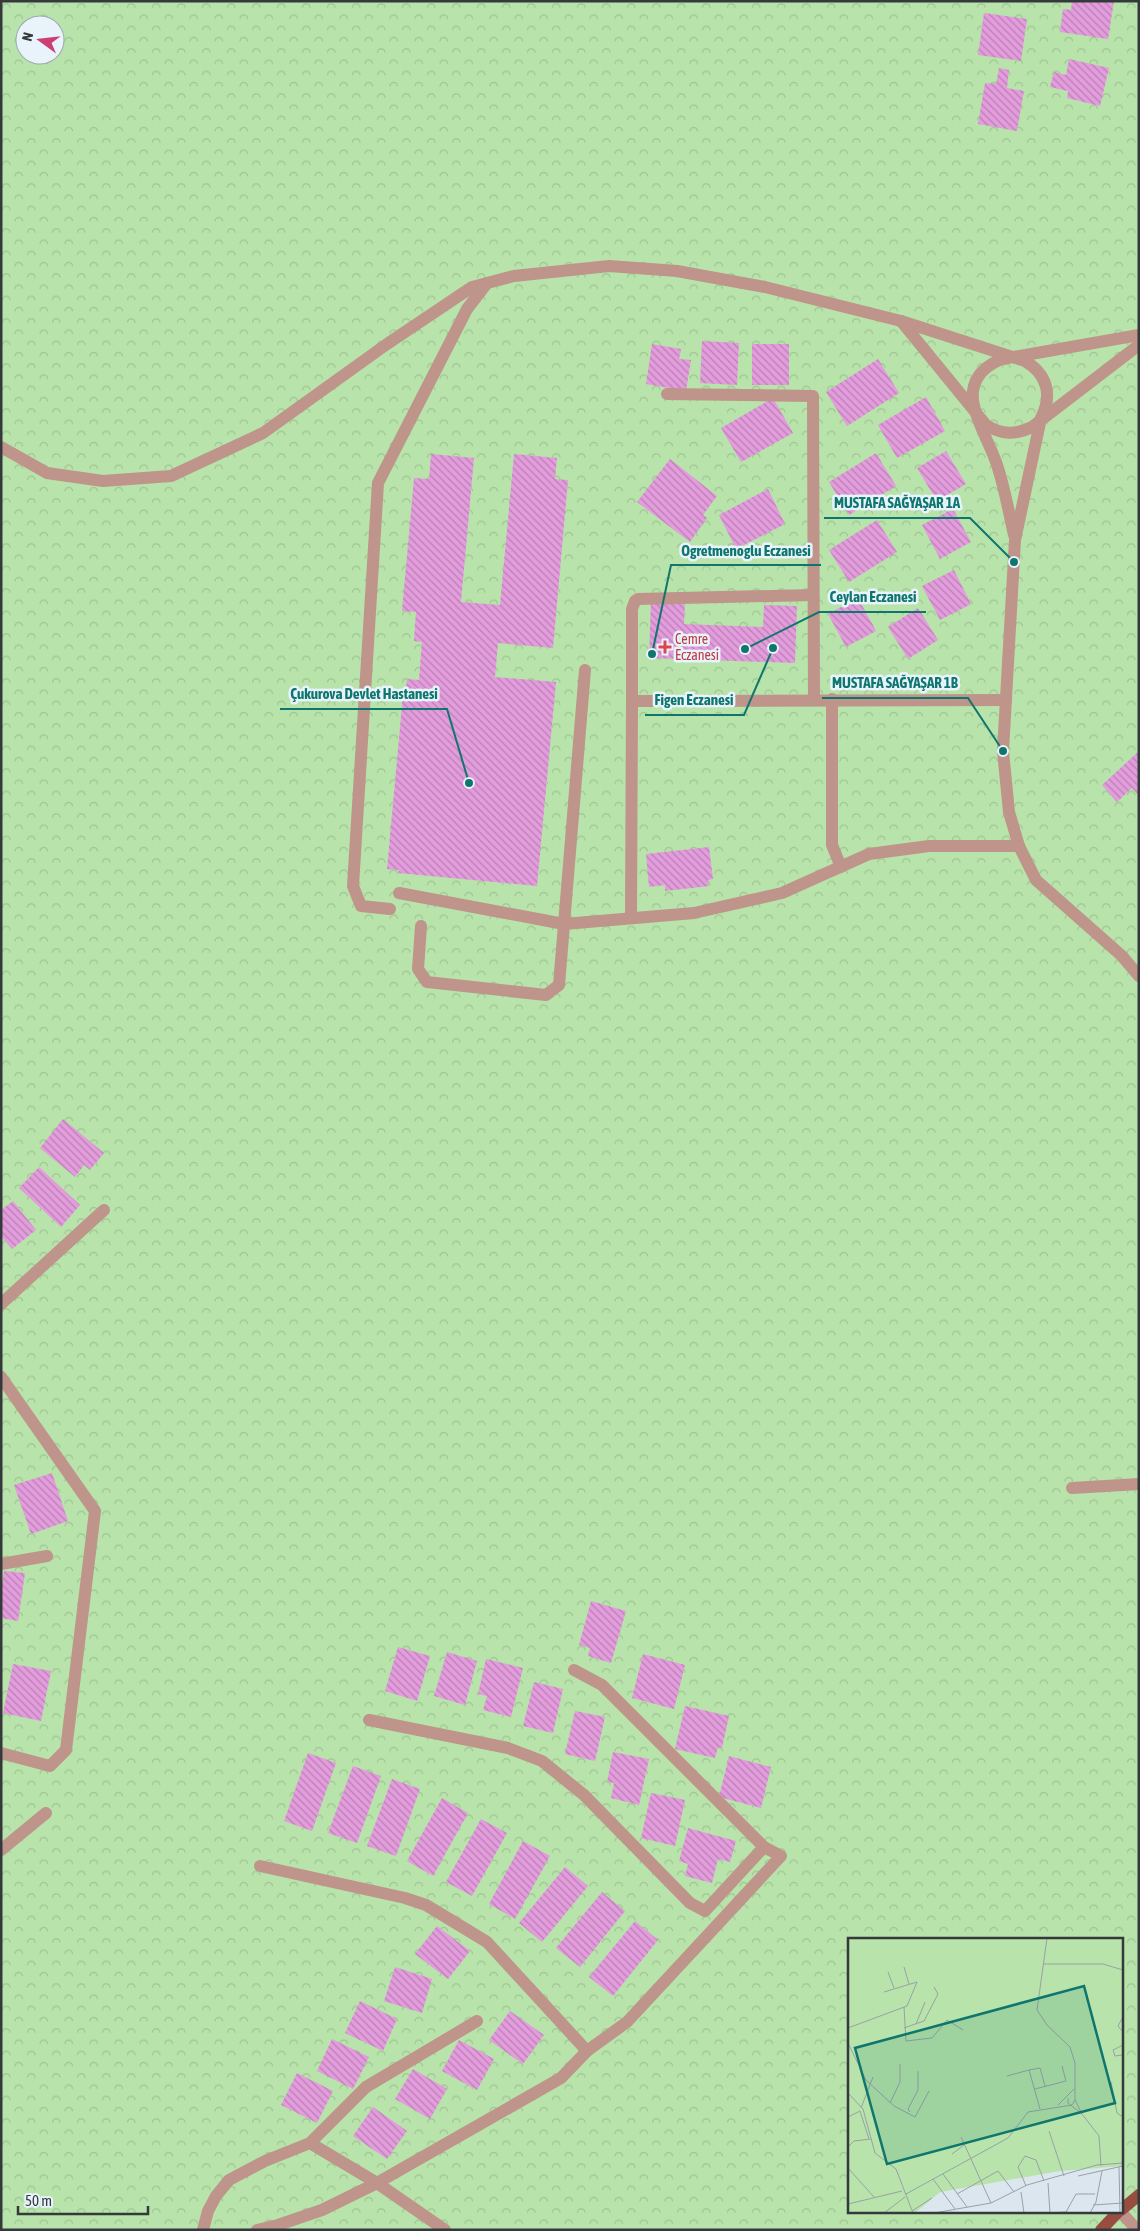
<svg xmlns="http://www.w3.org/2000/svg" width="1140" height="2231" viewBox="0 0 1140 2231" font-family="'Asap Condensed',sans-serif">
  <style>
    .park { fill: url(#park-crowns); fill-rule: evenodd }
    .building { fill: url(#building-back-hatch) }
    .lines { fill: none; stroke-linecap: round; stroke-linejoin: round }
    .minor { stroke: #be948b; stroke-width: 12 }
    .major { stroke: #974e41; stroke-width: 12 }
    .health-dot { fill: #e0444e; stroke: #e8f3fb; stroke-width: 2 }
    .labels { text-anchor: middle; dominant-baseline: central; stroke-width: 5; stroke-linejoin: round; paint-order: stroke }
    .health-label { font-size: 14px; fill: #be3a42; stroke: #e8f3fb; text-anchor: start }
    .inset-road { fill: none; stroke: #99a1a7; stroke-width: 1 }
    .view { fill: #0f766e; fill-opacity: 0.15; stroke: #0f766e; stroke-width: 2.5 }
    .inset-edge { fill: none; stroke: #35393c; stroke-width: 2.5 }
    .leader { fill: none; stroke: #0f766e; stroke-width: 2 }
    .callout-dot { fill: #0f766e; stroke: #e8f3fb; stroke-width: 2 }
    .callout-label { font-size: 15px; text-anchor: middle; font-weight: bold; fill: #0f766e; stroke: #e8f3fb; stroke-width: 5; stroke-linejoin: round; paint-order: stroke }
  </style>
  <defs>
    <pattern id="park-crowns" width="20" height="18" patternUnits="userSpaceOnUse" patternTransform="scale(1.25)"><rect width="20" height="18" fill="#b8e3aa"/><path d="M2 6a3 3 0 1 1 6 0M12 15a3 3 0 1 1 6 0" fill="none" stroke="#9fc493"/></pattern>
    <pattern id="building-back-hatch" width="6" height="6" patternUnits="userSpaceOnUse" patternTransform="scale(1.25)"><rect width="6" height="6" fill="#e39cdc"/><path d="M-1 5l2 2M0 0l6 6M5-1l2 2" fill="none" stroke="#b980b4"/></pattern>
  </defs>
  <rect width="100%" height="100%" fill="#dbe6ee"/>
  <path class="park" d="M1 1H1139V2230H1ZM25 25H55V55H25ZM849 1940H1121V2212H849Z"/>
  <g class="building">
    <polygon points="1072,1 1114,1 1108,39 1060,32 1063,9 1071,10"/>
    <polygon points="984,13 1027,19 1021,61 978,55"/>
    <polygon points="1069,59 1109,68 1100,106 1067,98 1068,91 1050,87 1054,72 1066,75"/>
    <polygon points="999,68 1009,70 1007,88 1024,91 1017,131 978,124 985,83 996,84"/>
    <polygon points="702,341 739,343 737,385 700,383"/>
    <polygon points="652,344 681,349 679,359 691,360 686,391 646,384"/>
    <rect x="752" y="344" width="37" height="41"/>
    <polygon points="878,359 899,393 847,426 826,392"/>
    <polygon points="926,397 945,431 897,458 878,425"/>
    <polygon points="773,398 793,433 741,462 721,428"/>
    <polygon points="946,451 966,484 937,501 917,468"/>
    <polygon points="876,453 896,486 849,515 829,482"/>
    <polygon points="431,454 474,458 461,602 500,605 514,454 557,458 555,479 568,480 553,648 498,643 495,677 556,682 537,886 398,873 399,870 387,869 403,695 405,696 407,679 419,680 422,642 414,641 416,612 402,611 414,478 429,479"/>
    <polygon points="670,459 717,496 703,515 707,518 690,542 637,502"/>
    <polygon points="768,489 785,524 736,549 719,515"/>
    <polygon points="953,509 971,542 940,559 922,525"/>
    <polygon points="877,520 897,552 849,582 829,550"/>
    <polygon points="954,570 971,604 940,620 922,586"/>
    <polygon points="858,598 876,631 846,647 828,614"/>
    <polygon points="651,600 685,602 684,624 763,627 764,605 797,606 795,663 649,658"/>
    <polygon points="918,608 938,640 908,659 888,627"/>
    <polygon points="1139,751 1139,796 1132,788 1117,802 1102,785"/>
    <polygon points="709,847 713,879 708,880 709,886 665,891 665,885 649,887 646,854"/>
    <polygon points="63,1119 104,1153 90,1170 84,1165 75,1177 40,1148"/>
    <polygon points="39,1167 80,1205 61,1227 19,1188"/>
    <polygon points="13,1201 36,1230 12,1249 1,1236 1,1210"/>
    <polygon points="52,1473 68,1521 31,1534 14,1485"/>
    <polygon points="4,1571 25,1573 18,1621 1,1618 1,1592"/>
    <polygon points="591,1601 626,1611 611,1663 588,1656 590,1648 579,1645"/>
    <polygon points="398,1647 430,1656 417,1701 385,1691"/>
    <polygon points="447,1652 477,1661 465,1705 434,1696"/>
    <polygon points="643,1654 685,1665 674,1709 632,1698"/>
    <polygon points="486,1659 523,1668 511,1717 483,1710 487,1696 478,1694"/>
    <polygon points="13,1664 51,1671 41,1721 3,1713"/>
    <polygon points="534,1682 563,1689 553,1733 523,1726"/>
    <polygon points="685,1706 729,1716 722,1748 718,1747 715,1758 675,1749"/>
    <polygon points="575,1711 605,1717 595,1761 565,1754"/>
    <polygon points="613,1752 649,1759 639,1805 611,1798 614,1783 607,1782"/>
    <polygon points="308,1753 336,1763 312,1831 284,1821"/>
    <polygon points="729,1756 771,1767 761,1808 719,1797"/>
    <polygon points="353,1766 381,1776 357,1843 328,1833"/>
    <polygon points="392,1779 420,1789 396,1856 367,1846"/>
    <polygon points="651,1793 685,1800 675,1846 641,1838"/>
    <polygon points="442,1798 468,1813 433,1876 407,1861"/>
    <polygon points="481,1819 507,1833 472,1896 446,1882"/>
    <polygon points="688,1828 736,1841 730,1862 718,1859 712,1883 685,1876 688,1864 679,1861"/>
    <polygon points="523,1841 550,1856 515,1919 489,1904"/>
    <polygon points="565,1867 588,1886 542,1942 519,1923"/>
    <polygon points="602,1892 625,1911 580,1967 556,1948"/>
    <polygon points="635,1921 658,1940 613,1996 589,1977"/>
    <polygon points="437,1926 470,1951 448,1979 415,1954"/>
    <polygon points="395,1967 432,1979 422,2013 384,2001"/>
    <polygon points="360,2001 397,2019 383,2051 345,2033"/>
    <polygon points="510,2011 544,2035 523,2064 489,2040"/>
    <polygon points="332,2039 369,2057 353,2089 317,2071"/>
    <polygon points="459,2040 494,2059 477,2090 442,2071"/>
    <polygon points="413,2069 447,2089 430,2119 395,2099"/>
    <polygon points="297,2073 333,2091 317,2123 281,2105"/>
    <polygon points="373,2107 407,2131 387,2159 353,2136"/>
  </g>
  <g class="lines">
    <g class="minor">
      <path d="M901 321 986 425C1002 435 1015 435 1032 427L1139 345"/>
      <polyline points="667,394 813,396 814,700"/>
      <path d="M1 447 47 473 103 481 171 476 263 433 387 344 472 287 514 276 609 266 677 271 765 287 901 321 1025 361C1047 374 1053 395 1041 418L1015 540 1003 751 1009 812 1019 846 1036 880 1122 956 1139 976"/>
      <path d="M1014 535C1009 513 1005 490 998 468 992 446 970 413 973 391 975 375 987 365 1002 359L1139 335"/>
      <polyline points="832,699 832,845 841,867"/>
      <polyline points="632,701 632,609 635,601 638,599 813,595"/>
      <polyline points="399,893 564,924 694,913 782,893 869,854 929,846 1019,846"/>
      <polyline points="390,909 361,906 353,886 378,483 467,309 487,283"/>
      <polyline points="631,917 632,701 1006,700"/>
      <polyline points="421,926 418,969 427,982 546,995 559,985 585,670"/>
      <polyline points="1,1304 104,1210"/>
      <polyline points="1,1377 95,1511 66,1750 50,1766 1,1753"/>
      <polyline points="1072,1488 1139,1484"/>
      <polyline points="1,1564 47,1556"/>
      <polyline points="369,1720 508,1748 542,1761 584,1795 690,1903 705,1911 764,1847"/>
      <polyline points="1,1850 46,1813"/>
      <polyline points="260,1866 405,1898 426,1905 487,1942 587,2051"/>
      <polyline points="310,2143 377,2183 445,2230"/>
      <polyline points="1121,2212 1137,2230"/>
      <polyline points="203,2230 208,2211 216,2196 229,2180 265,2161 310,2143 366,2087 477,2021"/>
      <polyline points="257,2230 278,2225 322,2210 377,2183 561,2078 587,2051 627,2022 781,1856 764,1847 602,1685 574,1670"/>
    </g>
    <g class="major">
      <polyline points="1121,2210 1139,2195"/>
      <polyline points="1101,2230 1118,2212"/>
    </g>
  </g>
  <path class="health-dot" d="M662.5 639.5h5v5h5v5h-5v5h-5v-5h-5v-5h5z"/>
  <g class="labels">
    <g class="health-label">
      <text x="675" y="639">Cemre<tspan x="675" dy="16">Eczanesi</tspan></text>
    </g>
  </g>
  <g transform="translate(848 1938)">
    <rect width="275" height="275" fill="#dbe6ee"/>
    <path d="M0 0H275V228L212 233 92 254 67 275H0Z" fill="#b8e3aa"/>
    <path class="inset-road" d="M199 0 189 72 199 87 222 109 227 125V162L234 176M195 26H255L275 32M56 29 61 46M40 34 46 50M36 54 69 44M56 69 58 103 84 100 99 82 115 92M275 79 270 88 275 94M68 86 77 64M0 90 59 68 69 44M56 90 76 83 90 56 86 49M0 105 18 142 46 168 67 179 81 153M275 107 265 112 267 118 275 117M181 132 192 130 197 148M159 138 181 132 192 171M263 144 269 175 275 179M187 151 218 143 214 128M0 155 15 171 27 215 48 231 65 275M220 160V165L234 176 251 198 253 228M42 165 52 144V126M210 167 226 151M13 170 25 139M62 174 60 171 70 152V133M0 179 12 173 21 201M201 193 216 238M113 199 143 265M0 209 6 203 23 201M104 216 116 207M271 229 272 275M0 230 26 259M95 236 119 269M230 238 275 228M85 241 107 271M200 245 202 275M178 248 170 229 177 218 188 222 196 243M173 254 176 275M58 256 160 200 180 174 224 167 227 162M109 256 150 233 166 254M0 266 54 253M245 267 275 265M64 273 84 260M218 274 228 256H247M36 275 57 259M86 275 143 265 179 247 249 227 275 225M199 275 218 274M242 275 248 264 254 233"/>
    <path class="view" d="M236 48 267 165 39 226 7 110Z"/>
    <rect width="275" height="275" class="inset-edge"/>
  </g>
  <path class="leader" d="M1014 562L970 518H824M652 654L671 565H821M745 649L819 612H926M1003 751L968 698H822M469 783L447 709H280M773 648L744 715H645"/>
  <g class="callout-dot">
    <circle cx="1014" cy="562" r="5"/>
    <circle cx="652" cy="654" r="5"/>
    <circle cx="745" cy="649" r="5"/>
    <circle cx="1003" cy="751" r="5"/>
    <circle cx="469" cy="783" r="5"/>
    <circle cx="773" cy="648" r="5"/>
  </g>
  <g class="callout-label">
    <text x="897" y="508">MUSTAFA SAĞYAŞAR 1A</text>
    <text x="746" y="556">Ogretmenoglu Eczanesi</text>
    <text x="873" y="602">Ceylan Eczanesi</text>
    <text x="895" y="688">MUSTAFA SAĞYAŞAR 1B</text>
    <text x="364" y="699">Çukurova Devlet Hastanesi</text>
    <text x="694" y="705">Figen Eczanesi</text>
  </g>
  <rect width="1140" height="2231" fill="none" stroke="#35393c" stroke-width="5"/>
  <g transform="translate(40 40) rotate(285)"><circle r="24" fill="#e8f3fb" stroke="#a0a9af"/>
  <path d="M0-4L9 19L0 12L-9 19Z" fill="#cb3f73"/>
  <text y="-8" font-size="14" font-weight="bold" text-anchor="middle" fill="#35393c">N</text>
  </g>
  <path d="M18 2206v8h130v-8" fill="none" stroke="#35393c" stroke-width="2.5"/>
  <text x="25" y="2206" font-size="15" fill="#35393c" stroke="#e8f3fb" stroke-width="4" paint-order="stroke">50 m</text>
</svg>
